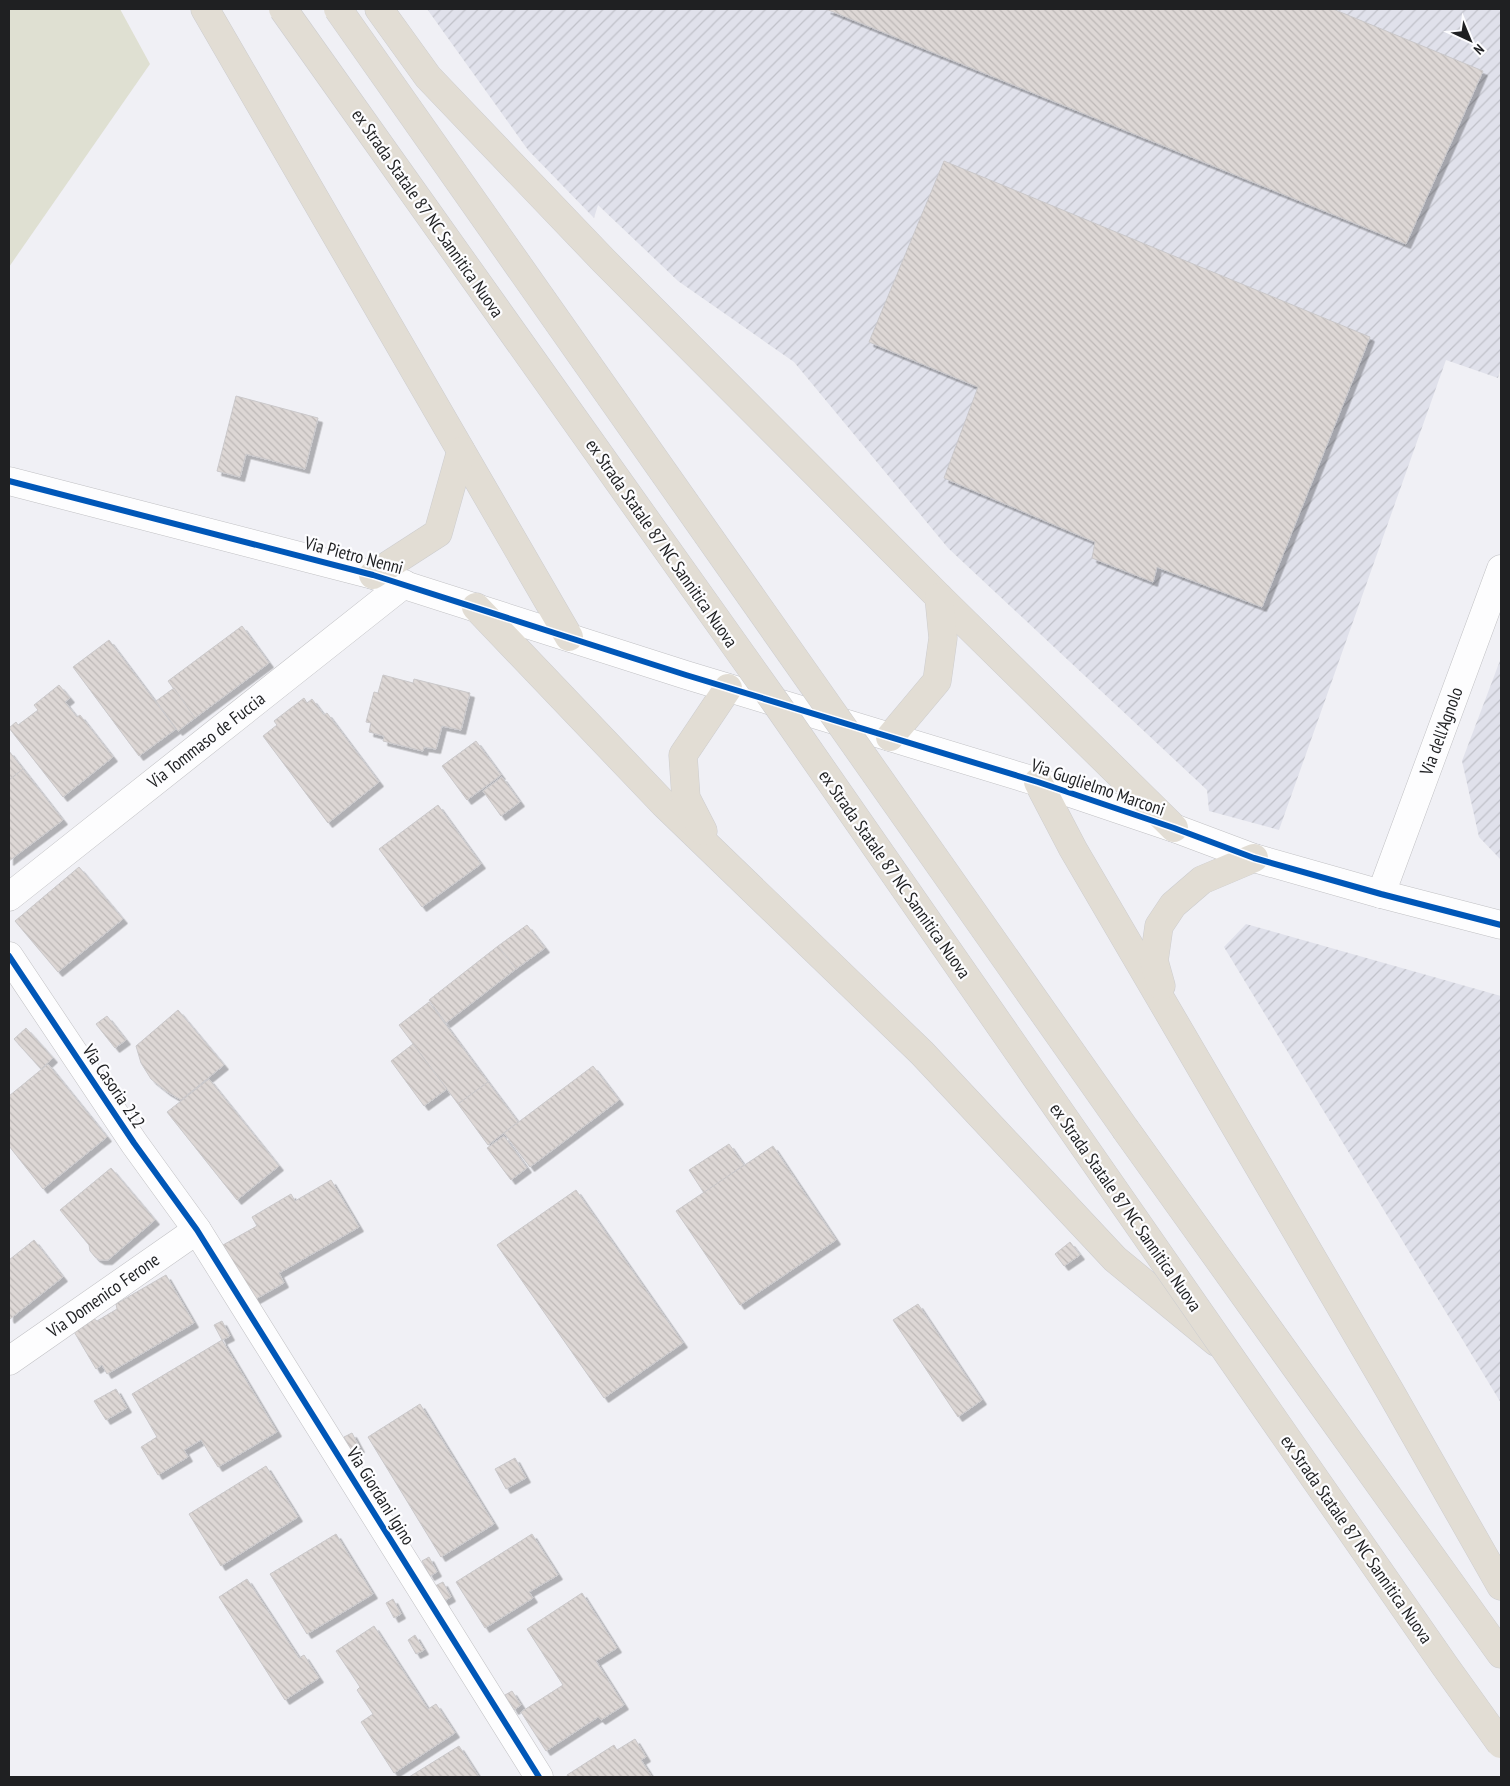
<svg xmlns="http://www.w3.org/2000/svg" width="1510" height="1786" viewBox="0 0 1510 1786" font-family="'PT Sans Narrow',sans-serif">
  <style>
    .industrial { fill: url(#industrial-furrows) }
    .grass { fill: #dfe0d2 }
    .building { fill: url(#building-back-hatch); stroke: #cac8ca; filter: url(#shadow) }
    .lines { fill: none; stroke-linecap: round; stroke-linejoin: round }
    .minor-casing { stroke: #c1c1c4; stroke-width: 29 }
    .trunk-casing { stroke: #cdcdcf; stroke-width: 29 }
    .minor { stroke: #fdfdfe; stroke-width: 28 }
    .trunk { stroke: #e2ddd4; stroke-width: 28 }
    .trunk-bridge-casing { stroke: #cdcdcf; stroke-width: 29; stroke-linecap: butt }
    .trunk-bridge { stroke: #e2ddd4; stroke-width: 28 }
    .cycleway-casing { stroke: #fdfdff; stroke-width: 9 }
    .cycleway { stroke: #0057b8; stroke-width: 6 }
    .labels { text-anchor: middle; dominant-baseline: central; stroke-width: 4.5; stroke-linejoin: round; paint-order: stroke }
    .street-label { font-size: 18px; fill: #1f2022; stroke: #fdfdff }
  </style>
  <defs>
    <pattern id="industrial-furrows" width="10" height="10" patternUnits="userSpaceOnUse" patternTransform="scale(1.25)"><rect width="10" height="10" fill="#e0e1eb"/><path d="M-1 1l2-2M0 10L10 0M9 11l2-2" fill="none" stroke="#c0c1c9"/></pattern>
    <pattern id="building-back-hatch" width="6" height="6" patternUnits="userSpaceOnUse" patternTransform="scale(1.25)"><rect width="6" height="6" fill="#ddd7d5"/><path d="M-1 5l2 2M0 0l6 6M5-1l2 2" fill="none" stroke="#bdb8b7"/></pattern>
    <filter id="shadow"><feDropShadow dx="4.5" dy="4.5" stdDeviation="0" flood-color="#0004"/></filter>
  </defs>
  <rect width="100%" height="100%" fill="#f0f0f5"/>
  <g class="industrial">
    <polygon points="427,9 1501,9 1501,367 1498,378 1446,360 1279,830 1209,811 1207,790 948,548 794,362 678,281 598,205 594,218 528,150"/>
    <polygon points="1501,658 1501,860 1479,837 1462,761"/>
    <polygon points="1246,924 1501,996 1501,1403 1224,947"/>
  </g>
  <polygon class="grass" points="9,9 120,9 150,64 9,267"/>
  <g class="building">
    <polygon points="826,9 1333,9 1483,71 1406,244"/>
    <polygon points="944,161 1370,337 1262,607 1157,567 1153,582 1092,558 1095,542 944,478 978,387 869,342"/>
    <polygon points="236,396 318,418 305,469 246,454 240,477 217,471"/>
    <polygon points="242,626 269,663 195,718 168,681"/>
    <polygon points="109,640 176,729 139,756 73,667"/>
    <polygon points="383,675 413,683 414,679 470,693 461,730 442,726 436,749 424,747 423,751 383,741 384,736 369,732 371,723 366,722 374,692 378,693"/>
    <polygon points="59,685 70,698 65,702 77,717 80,715 113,757 63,797 9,728 16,722 18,725 38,710 34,705"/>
    <polygon points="174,688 195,718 178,731 156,701"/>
    <polygon points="304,698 307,703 312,699 324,715 327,713 379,782 328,823 263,736 277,725 274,721"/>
    <polygon points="476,741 501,775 467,800 442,766"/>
    <polygon points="9,751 23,769 9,780"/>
    <polygon points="23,769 63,820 9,861 9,780"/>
    <polygon points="502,777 520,802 501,816 483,791"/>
    <polygon points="438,805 481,864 422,907 379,849"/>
    <polygon points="79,867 123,919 58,972 15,921"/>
    <polygon points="527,925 545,948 516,969 498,946"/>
    <polygon points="498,946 516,969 446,1023 429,1000"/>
    <polygon points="429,1002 488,1082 458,1104 399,1025"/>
    <polygon points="178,1010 224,1065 181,1100 166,1091 151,1079 141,1063 136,1046"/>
    <polygon points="107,1016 126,1040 115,1048 96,1024"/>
    <polygon points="26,1028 53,1058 41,1069 14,1039"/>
    <polygon points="413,1044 447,1089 424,1106 391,1061"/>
    <polygon points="48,1064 107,1137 43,1189 9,1146 9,1096"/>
    <polygon points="593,1066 619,1100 530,1167 504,1133"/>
    <polygon points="209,1079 279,1166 237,1200 167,1112"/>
    <polygon points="488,1082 518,1122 488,1145 458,1104"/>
    <polygon points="504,1136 527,1168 511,1180 487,1148"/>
    <polygon points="729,1144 744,1165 704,1193 689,1170"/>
    <polygon points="773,1146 836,1240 740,1305 676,1211"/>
    <polygon points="111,1168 155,1220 108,1260 100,1260 95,1257 90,1251 89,1245 60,1210"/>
    <polygon points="331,1180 359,1227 279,1273 284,1283 254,1300 223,1245 257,1226 252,1217 291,1194 295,1201"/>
    <polygon points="576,1190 683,1343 604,1398 497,1245"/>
    <polygon points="34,1240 63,1277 10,1319 9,1317 9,1260"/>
    <polygon points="1070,1242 1080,1255 1064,1266 1055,1254"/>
    <polygon points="166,1275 194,1323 107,1374 102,1365 96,1369 73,1330 93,1318 97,1321 117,1309 116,1304"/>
    <polygon points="918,1304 982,1400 958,1417 893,1320"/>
    <polygon points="222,1321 230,1336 222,1340 214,1325"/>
    <polygon points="222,1340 277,1432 218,1467 201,1440 184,1450 188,1457 158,1475 141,1447 157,1437 132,1394"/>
    <polygon points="116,1389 127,1408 106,1420 94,1401"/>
    <polygon points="420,1404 494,1524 441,1557 368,1437"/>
    <polygon points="352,1433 360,1448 352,1452 344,1437"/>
    <polygon points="515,1458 526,1478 506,1489 495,1469"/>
    <polygon points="266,1466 298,1517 221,1566 189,1514"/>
    <polygon points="336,1534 373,1594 307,1634 270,1574"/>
    <polygon points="532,1534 558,1575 529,1592 533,1598 485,1628 456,1582"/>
    <polygon points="429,1557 437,1572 430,1576 422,1561"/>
    <polygon points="247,1579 299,1658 304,1655 319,1678 285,1700 219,1597"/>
    <polygon points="443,1582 451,1597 444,1601 435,1586"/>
    <polygon points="582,1593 617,1648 596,1661 624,1705 601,1720 598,1717 546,1751 521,1712 563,1685 527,1629"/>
    <polygon points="393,1599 401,1614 394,1618 386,1603"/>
    <polygon points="374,1626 428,1709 436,1704 455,1733 394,1773 361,1722 373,1714 357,1690 360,1687 336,1651"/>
    <polygon points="415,1635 424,1650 416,1654 408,1640"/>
    <polygon points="512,1691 521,1705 514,1710 505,1695"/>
    <polygon points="635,1739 646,1757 641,1760 652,1777 568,1777 567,1775 614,1745 617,1750"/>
    <polygon points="459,1746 479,1777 409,1777"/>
  </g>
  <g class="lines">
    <g class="minor-casing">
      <g id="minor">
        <polyline points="9,481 373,575 686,675 1038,782 1174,828 1254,858 1381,894 1501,925"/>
        <polyline points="1381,894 1501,569"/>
        <polyline points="9,897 404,584"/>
        <polyline points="9,956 134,1143 197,1230 539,1777"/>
        <polyline points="9,1361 197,1230"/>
      </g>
    </g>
    <g class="trunk-casing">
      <g id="trunk">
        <polyline points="205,9 569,637"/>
        <polyline points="379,9 428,77 604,261 939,597 1174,828"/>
        <polyline points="373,575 438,533 461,451"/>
        <polyline points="476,607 664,804 922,1053 1115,1259 1216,1342"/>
        <polyline points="890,737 937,681 943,638 939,597"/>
        <polyline points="1038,782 1073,849 1390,1391 1501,1586"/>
        <polyline points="703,831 686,798 683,755 728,688"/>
        <polyline points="1161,986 1154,961 1159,926 1173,905 1202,880 1254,858"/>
        <polyline points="1126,1130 1501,1654"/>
      </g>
    </g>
    <use href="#minor" class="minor"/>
    <use href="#trunk" class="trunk"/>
    <g class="trunk-bridge-casing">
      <g id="trunk-bridge">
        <polyline points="283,9 778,706 1445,1666 1501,1744"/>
        <polyline points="338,9 1126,1130"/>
      </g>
    </g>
    <use href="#trunk-bridge" class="trunk-bridge"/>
    <g class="cycleway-casing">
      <g id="cycleway">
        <polyline points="9,481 373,575 686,675 1038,782 1174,828 1254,858 1381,894 1501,925"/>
        <polyline points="9,956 134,1143 197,1230 539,1777"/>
      </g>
    </g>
    <use href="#cycleway" class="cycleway"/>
  </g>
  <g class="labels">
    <g class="street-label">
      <text transform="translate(428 213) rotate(55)">ex Strada Statale 87 NC Sannitica Nuova</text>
      <text transform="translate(662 543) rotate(55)">ex Strada Statale 87 NC Sannitica Nuova</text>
      <text transform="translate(354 555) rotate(15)">Via Pietro Nenni</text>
      <text transform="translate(1441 731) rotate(-70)">Via dell'Agnolo</text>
      <text transform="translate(206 740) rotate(-38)">Via Tommaso de Fuccia</text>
      <text transform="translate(1098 787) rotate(19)">Via Guglielmo Marconi</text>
      <text transform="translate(895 874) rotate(55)">ex Strada Statale 87 NC Sannitica Nuova</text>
      <text transform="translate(114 1086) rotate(56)">Via Casoria 212</text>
      <text transform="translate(1126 1207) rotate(55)">ex Strada Statale 87 NC Sannitica Nuova</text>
      <text transform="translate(103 1295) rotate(-35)">Via Domenico Ferone</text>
      <text transform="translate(381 1496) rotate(58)">Via Giordani Igino</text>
      <text transform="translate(1357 1539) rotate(55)">ex Strada Statale 87 NC Sannitica Nuova</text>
    </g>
  </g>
  <rect width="1510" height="1786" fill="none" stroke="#1f2022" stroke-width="20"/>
  <g transform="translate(1470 40) rotate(136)" stroke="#fdfdff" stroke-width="4" paint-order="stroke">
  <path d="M0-4L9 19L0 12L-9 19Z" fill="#1f2022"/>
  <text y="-8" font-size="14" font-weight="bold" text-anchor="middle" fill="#1f2022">N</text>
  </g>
</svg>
